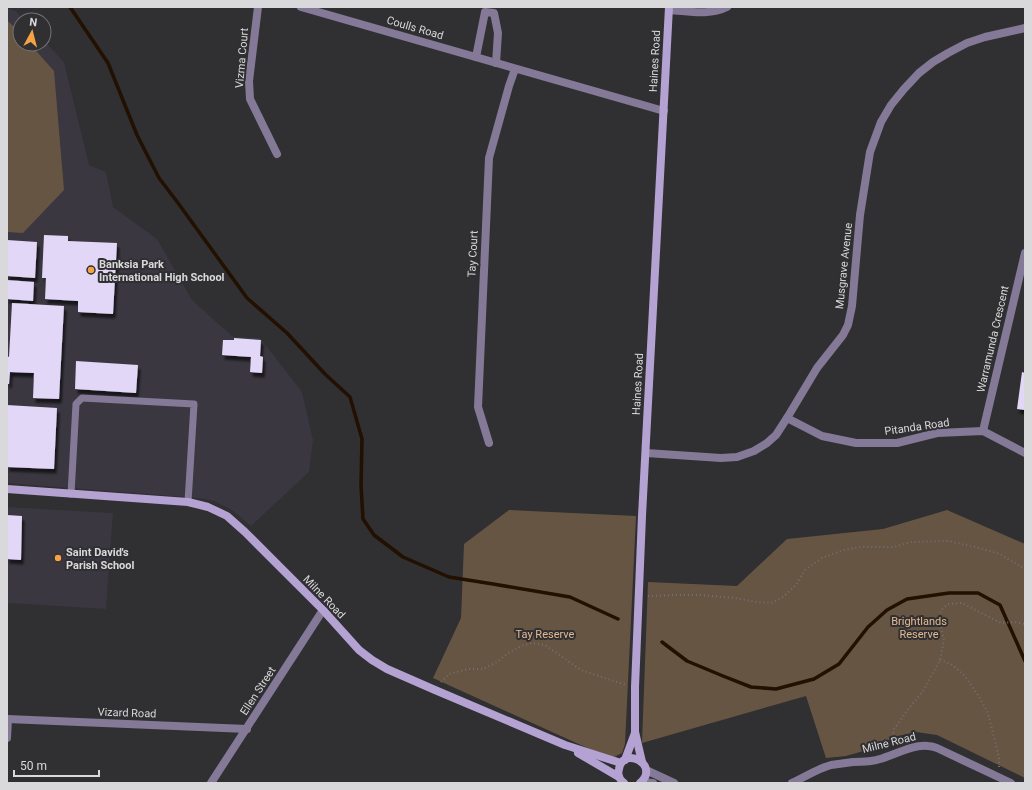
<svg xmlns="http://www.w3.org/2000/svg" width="1032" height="790" viewBox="0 0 1032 790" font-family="Roboto,sans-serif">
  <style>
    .built { fill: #3a3740 }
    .green { fill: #675544 }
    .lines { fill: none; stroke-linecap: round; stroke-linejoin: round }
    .stream { stroke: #221000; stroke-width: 3.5 }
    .building { fill: #e2d7f7; filter: url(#shadow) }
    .path { stroke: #717173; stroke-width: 2; stroke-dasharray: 1 3; stroke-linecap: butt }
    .service { stroke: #847997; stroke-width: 7 }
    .minor { stroke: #847997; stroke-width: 8 }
    .secondary { stroke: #b4a2d2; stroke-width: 8 }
    .poi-dot { fill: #f5a345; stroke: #302f32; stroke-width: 1.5 }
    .labels { text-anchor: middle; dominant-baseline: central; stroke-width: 4; stroke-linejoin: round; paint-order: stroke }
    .street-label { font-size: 11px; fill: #d9d9db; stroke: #302f32 }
    .poi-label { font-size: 11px; font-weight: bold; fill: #d9d9db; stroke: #302f32; text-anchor: start }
    .park-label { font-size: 11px; fill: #e5ba8f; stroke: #302f32 }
  </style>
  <defs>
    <filter id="shadow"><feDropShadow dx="2.5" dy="4.5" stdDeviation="1" flood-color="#0009"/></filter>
  </defs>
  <rect width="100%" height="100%" fill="#302f32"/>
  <g class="built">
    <polygon points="7,8 16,11 24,20 20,20 20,44 44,44 44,41 64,62 89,165 106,172 113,207 157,239 192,300 233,337 260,338 302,392 313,440 309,472 251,526 232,510 214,501 198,498 7,483"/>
    <polygon points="7,507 113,513 106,609 8,603 7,610"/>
  </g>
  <g class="green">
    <polygon points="7,21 9,22 20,33 20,44 30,44 54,71 64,190 23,233 7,232"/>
    <polygon points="509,510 636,516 625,744 622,753 614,757 605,756 433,678 461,618 464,544"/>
    <polygon points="947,510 1025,544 1025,778 937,735 916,732 898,736 867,750 846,756 826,758 806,696 642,743 648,582 737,586 787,539 883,529"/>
  </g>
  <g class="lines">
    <g class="stream">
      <polyline points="70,7 108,63 137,135 159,178 178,203 247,298 287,333 325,374 350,397 362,439 361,485 363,519 374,535 403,557 449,577 493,584 570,597 618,619"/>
      <polyline points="662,642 687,661 723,676 751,687 776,689 814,679 839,664 868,627 887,610 907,599 949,593 978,593 1000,605 1025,661"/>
    </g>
  </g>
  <g class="building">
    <polygon points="44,235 68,236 68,241 117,243 113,314 78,312 78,301 45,299 46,278 42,278"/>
    <polygon points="7,240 37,242 35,278 7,276"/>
    <polygon points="7,280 34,282 33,301 7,299"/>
    <polygon points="12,303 64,306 59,399 33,398 34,373 10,372 9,384 7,384 7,356 9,357"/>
    <polygon points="234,338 261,340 260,356 263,357 262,373 250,372 251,357 222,355 223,340 234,340"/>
    <polygon points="76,361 138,365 136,393 75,389"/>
    <polygon points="1022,372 1025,373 1025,410 1017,409"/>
    <polygon points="7,405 57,408 54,469 7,467"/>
    <polygon points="7,515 22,516 21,560 7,559"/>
  </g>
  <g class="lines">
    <g class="path">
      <polyline points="648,596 676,595 700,595 735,598 756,602 771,603 783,597 796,585 805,570 822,558 841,551 858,547 894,547 911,542 948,541 975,547 1000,554 1025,569"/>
      <polyline points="940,660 951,664 964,675 978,695 988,713 999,758 999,767"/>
      <polyline points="441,682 449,674 468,669 483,669 497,662 507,654 521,646 532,643 545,645 581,670 626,685"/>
      <polyline points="893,745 892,739 894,729 906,712 923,691 940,660 944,640 939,620 941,610 948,604 962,603 1001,623 1015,622 1025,624"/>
    </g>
    <polyline class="service" points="71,494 76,404 82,398 194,404 188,502"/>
    <g class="minor">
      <polyline points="258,7 249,81 250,99 277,154"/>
      <polyline points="301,7 664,111"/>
      <path d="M669 10C688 11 709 16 727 7"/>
      <polyline points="476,57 485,12 494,13 498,33 496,63"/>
      <polyline points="787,418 822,436 856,443 897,443 937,433 983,431 1025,453"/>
      <polyline points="983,431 1025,253"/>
      <polyline points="489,443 478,407 489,158 509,86 515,69"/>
      <polyline points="646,453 721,458 737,457 754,451 767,443 776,435 787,418 817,368 843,335 848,325 852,306 860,215 870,152 881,122 891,105 904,89 919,73 933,62 948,53 967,43 985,37 1025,28"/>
      <polyline points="7,719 247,729"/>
      <polyline points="7,738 8,719"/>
      <polyline points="646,770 674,783"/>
      <polyline points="642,782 653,783"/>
      <polyline points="211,783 323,610"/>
      <path d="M792 783C805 777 817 769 831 765 838 764 846 763 853 762 862 762 871 762 880 759 894 755 913 744 928 746 931 746 934 747 937 748L1011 783"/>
    </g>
    <g class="secondary">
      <polyline points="7,489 188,502 208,507 227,516 245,532 323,610 359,650 372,660 387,669 435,690 565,745 621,763"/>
      <polyline points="578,753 619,777"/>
      <polyline points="625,760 635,733"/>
      <polyline points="642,762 635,732 635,687 642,516 669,7"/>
      <path d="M624 783C620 780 617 775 619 769 623 745 661 765 640 783"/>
    </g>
  </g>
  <g class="poi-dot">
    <circle cx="91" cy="270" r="4"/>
    <circle cx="58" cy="558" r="4"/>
  </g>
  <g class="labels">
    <g class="street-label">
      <text transform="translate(415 28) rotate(16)">Coulls Road</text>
      <text transform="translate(242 58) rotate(-85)">Vizma Court</text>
      <text transform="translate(655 61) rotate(-87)">Haines Road</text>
      <text transform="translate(473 254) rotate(-87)">Tay Court</text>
      <text transform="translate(844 266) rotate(-84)">Musgrave Avenue</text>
      <text transform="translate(993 339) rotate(-77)">Warramunda Crescent</text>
      <text transform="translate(638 384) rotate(-87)">Haines Road</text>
      <text transform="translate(917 427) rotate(-8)">Pitanda Road</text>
      <text transform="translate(324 597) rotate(46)">Milne Road</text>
      <text transform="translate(258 691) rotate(-57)">Ellen Street</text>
      <text transform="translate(127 713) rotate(2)">Vizard Road</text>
      <text transform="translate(889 743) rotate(-14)">Milne Road</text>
    </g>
    <g class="poi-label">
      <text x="99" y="264">Banksia Park<tspan x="99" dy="13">International High School</tspan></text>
      <text x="66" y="552">Saint David's<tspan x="66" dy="13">Parish School</tspan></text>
    </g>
    <g class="park-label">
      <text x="919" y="621">Brightlands<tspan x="919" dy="13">Reserve</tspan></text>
      <text x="545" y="634">Tay Reserve</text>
    </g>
  </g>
  <rect width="1032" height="790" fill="none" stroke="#d9d9db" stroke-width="16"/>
  <g transform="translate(32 32) rotate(7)"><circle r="19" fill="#302f32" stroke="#747376"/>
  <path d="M0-3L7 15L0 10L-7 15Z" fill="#f5a345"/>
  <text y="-6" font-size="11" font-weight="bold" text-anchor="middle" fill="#d9d9db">N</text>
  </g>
  <path d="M14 770v6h85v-6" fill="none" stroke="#d9d9db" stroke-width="2"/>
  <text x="20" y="770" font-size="12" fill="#d9d9db" stroke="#302f32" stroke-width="3" paint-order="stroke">50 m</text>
</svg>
